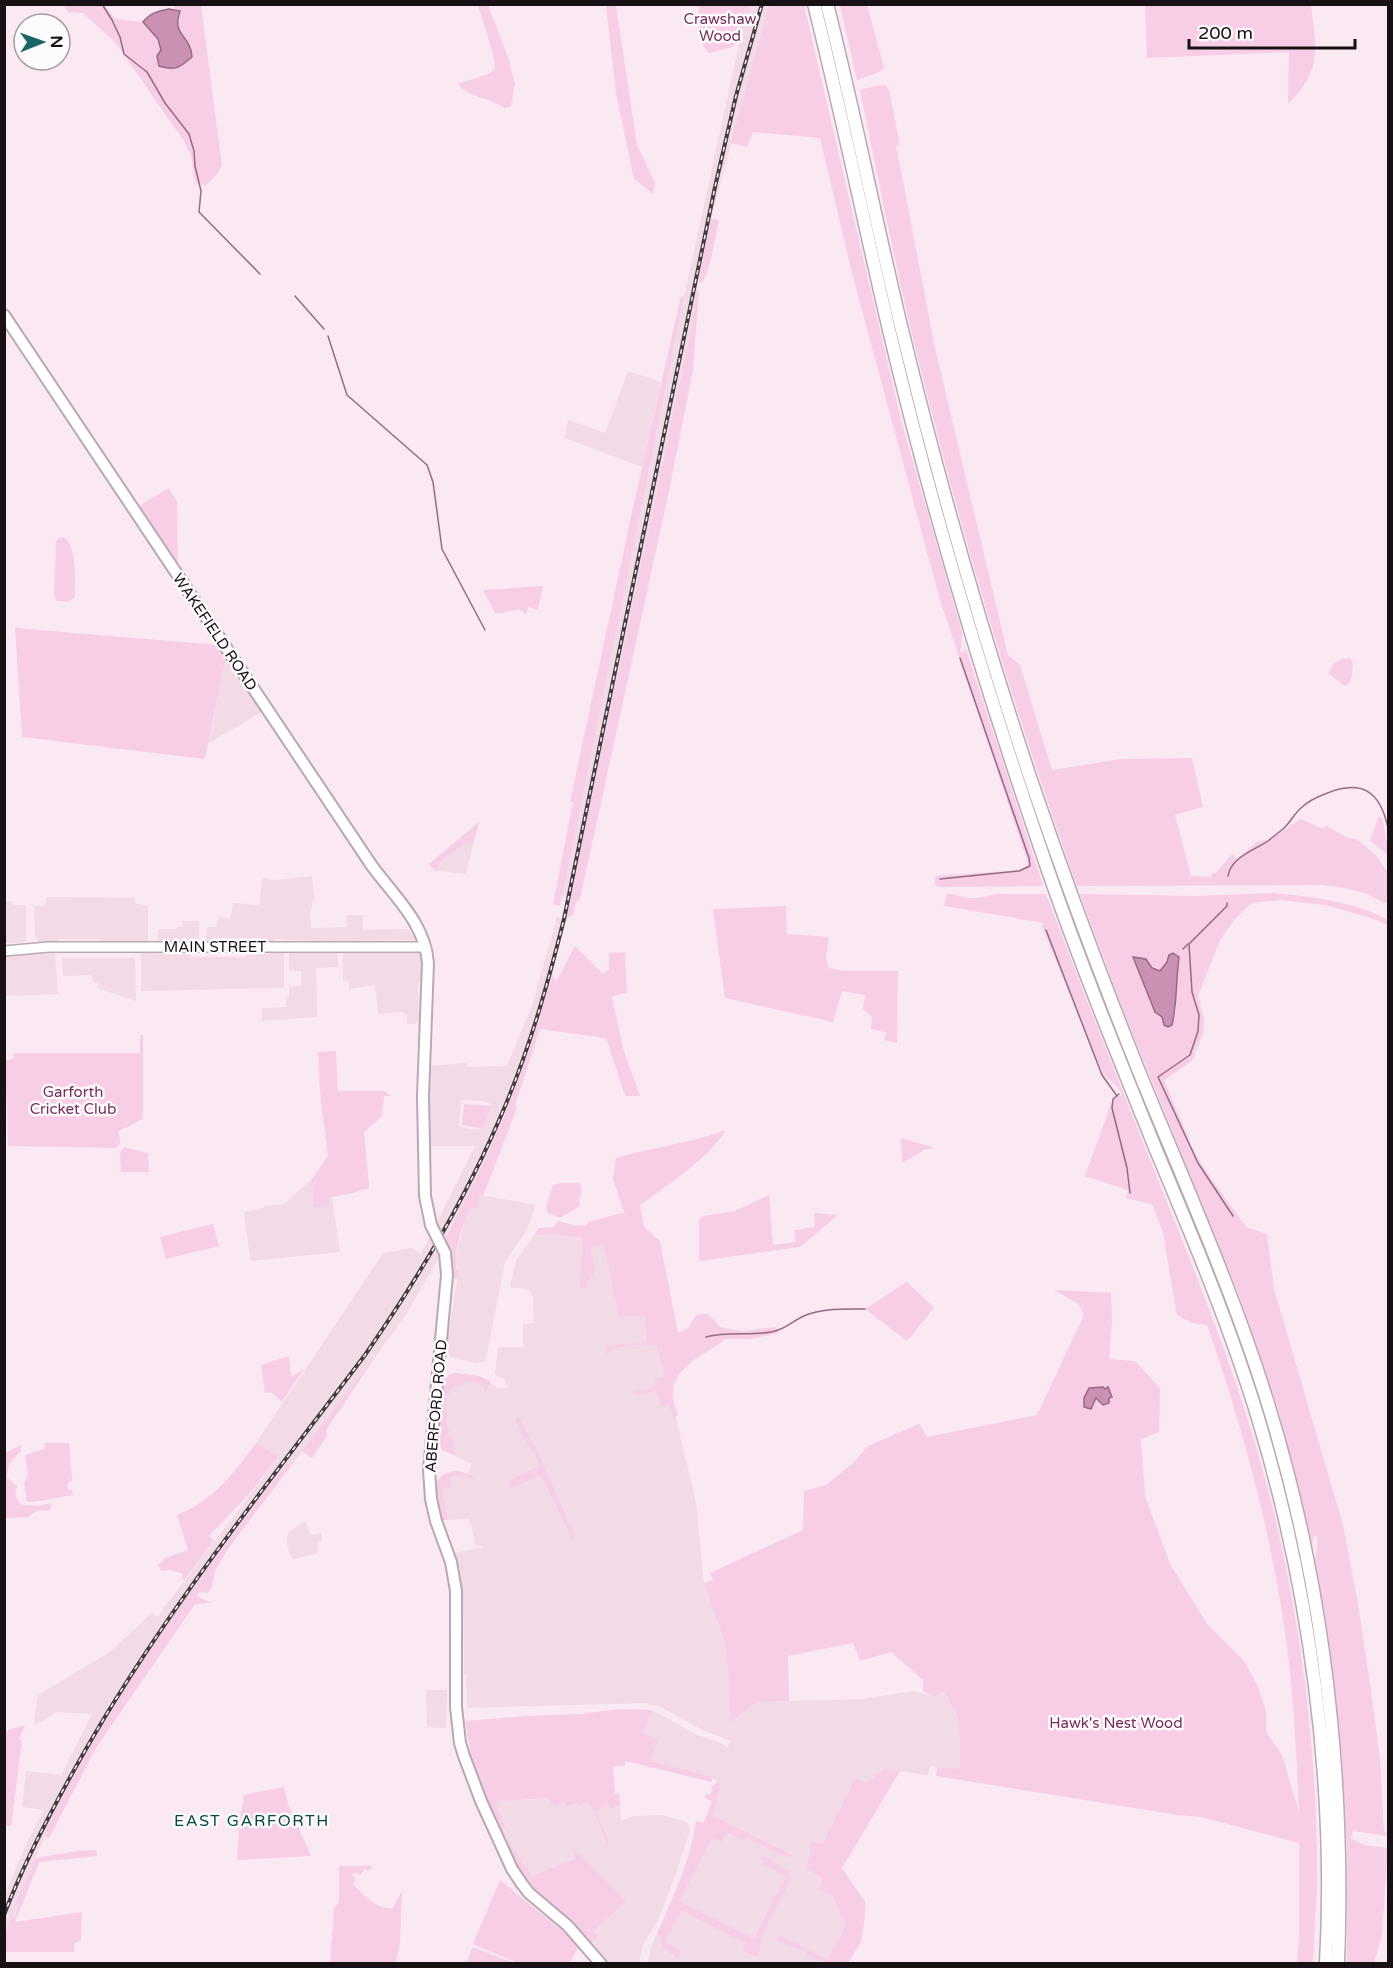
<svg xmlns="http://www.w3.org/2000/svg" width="1393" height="1968" viewBox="0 0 1393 1968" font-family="'Varela Round',sans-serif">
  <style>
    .built { fill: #f2dae7; fill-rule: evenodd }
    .green { fill: #f8cde6; fill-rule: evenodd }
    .water { fill: #cb91b3; stroke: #956b83; stroke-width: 1.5 }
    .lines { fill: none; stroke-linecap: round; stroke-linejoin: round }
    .stream { stroke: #956b83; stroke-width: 1.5 }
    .secondary-casing { stroke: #b9a9b2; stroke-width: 12 }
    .primary-casing { stroke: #b9a9b2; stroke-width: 14 }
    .motorway-casing { stroke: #b9a9b2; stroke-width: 15 }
    .secondary { stroke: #fff; stroke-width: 9 }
    .primary { stroke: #fff; stroke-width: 10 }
    .motorway { stroke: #fff; stroke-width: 12 }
    .rail-casing { stroke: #433b3f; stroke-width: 4 }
    .rail { stroke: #fefbfc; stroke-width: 1.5; stroke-dasharray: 4.5; stroke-linecap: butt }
    .primary-bridge-casing { stroke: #b9a9b2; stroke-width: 14; stroke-linecap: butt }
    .primary-bridge { stroke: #fff; stroke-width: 10 }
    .labels { text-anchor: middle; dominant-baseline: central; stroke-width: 5; stroke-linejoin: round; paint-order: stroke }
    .park-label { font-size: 15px; fill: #742f5c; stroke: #fefbfc }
    .street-label { font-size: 15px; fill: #171114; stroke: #fefbfc }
    .neighbourhood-label { font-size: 16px; letter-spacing: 1.5px; fill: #044746; stroke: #fefbfc }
  </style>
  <rect width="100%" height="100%" fill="#fae9f2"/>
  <g class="built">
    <polygon points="750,5 769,5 711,219 698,282 691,330 571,898 562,896 580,801 684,297 741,35"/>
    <polygon points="628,371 661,382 642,467 565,438 568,420 605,433"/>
    <polygon points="226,657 263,711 209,743"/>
    <polygon points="466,842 473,844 466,874 437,871 437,863"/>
    <polygon points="312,876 314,897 310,914 311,928 347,927 347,915 363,915 363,930 408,929 414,938 413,940 329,941 287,940 286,939 276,939 271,942 206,941 207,927 216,927 219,916 230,919 233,903 259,905 263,878 275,880"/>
    <polygon points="46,897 135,898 135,903 148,906 148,941 110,942 101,941 100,939 59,939 58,941 38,942 36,939 35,933 34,906 46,905"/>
    <polygon points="5,901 12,901 13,905 26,905 26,942 5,943"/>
    <path d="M557 917 566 919 549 989 530 1048 489 1152 439 1249 441 1253 436 1263 405 1316 378 1353 291 1466 287 1463 221 1549 167 1626 104 1723 45 1831 47 1832 16 1902 19 1904 13 1918H11L5 1935V1895L27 1842 44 1810 22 1807 26 1771 61 1775 92 1714 57 1712 36 1724 34 1722 38 1695 110 1652 152 1613 157 1617 278 1458 256 1443 383 1253 408 1249 410 1247 421 1254 475 1146H429L428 1097 432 1079 429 1076V1066L467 1063V1067L507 1066 532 1005ZM461 1100 483 1101 491 1104 481 1130 463 1128 459 1125Z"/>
    <polygon points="183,921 199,921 199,941 158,941 158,929 177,929 178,927 183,927"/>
    <polygon points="289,950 337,950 338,952 338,967 316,968 317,1017 262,1021 262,1008 286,1007 286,997 289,996 289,987 301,986 301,971 289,971"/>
    <polygon points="345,950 403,951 403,952 418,952 421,954 422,982 418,983 419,1019 415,1024 407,1024 407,1015 403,1012 378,1014 375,985 349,989 349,982 343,980 343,952"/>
    <polygon points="282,951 284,953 284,988 141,991 141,955 143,953 191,954 191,957 246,957 246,954 266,954"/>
    <polygon points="55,953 58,994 5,996 5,956"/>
    <polygon points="62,958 135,958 136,1001 97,988 98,983 93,982 92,975 63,976"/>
    <polygon points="320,1098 364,1132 369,1188 332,1197 340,1252 251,1261 250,1258 244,1212 264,1208 264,1206 284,1204 312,1179 328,1156"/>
    <polygon points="480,1195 536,1205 527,1229 505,1262 486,1359 484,1362 476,1363 451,1357 448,1352 447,1343 459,1269 455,1261 465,1219 470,1208"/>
    <polygon points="629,1215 696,1503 704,1583 725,1643 728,1671 730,1721 757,1702 863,1699 913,1691 934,1696 945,1692 959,1720 960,1770 930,1766 928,1775 884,1769 867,1784 855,1778 822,1844 812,1842 823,1879 846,1925 827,1963 828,1963 648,1963 651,1947 677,1888 691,1849 695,1837 696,1821 704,1823 712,1801 705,1798 706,1794 710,1795 713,1790 711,1788 717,1782 713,1777 649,1761 657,1740 643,1733 652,1710 698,1735 721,1743 727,1748 731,1741 702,1730 661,1707 645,1703 467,1708 466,1675 464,1674 463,1590 460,1570 454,1553 484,1547 475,1545 470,1519 441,1520 436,1495 438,1480 445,1474 453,1471 468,1473 472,1464 441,1449 440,1405 444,1382 449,1375 455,1373 479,1376 498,1388 508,1388 504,1379 497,1376 495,1373 498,1347 523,1347 523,1324 534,1323 533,1296 529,1290 510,1287 516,1260 534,1236 548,1234 583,1238 584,1226"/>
    <polygon points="305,1521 311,1535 321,1533 322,1541 317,1542 319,1553 294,1559 291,1557 287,1544 287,1536 291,1530"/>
    <polygon points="426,1690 447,1690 446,1728 427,1727"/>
    <polygon points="619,1794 621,1821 634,1816 663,1815 687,1822 690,1830 677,1871 658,1920 643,1945 639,1963 610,1963 532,1876 516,1856 507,1838 495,1802"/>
  </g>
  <g class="green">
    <path d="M64 5H104L115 19 143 22 158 39 161 50 191 47C181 33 174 29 180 11L175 10 174 5H201L222 166 216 175 205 186 195 182 191 155 184 141 115 42 83 13 68 12Z"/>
    <path d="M478 5H488L508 57 515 84 511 106 505 108C490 98 469 98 458 84L488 74 495 69 493 54Z"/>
    <polygon points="606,5 616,5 637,145 655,183 653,194 634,179 616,93"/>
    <polygon points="699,5 750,5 741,35 733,47 709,53 699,40"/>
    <polygon points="769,5 804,5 901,420 962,633 961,648 960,650 961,652 965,651 964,643 1043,886 938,887 935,885 935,876 1022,870 1028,863 940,600 852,273 820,138 753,132 747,147 731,143"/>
    <polygon points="840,5 867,5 884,68 877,73 857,80"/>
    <path d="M1145 5H1311C1316 48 1323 70 1288 104L1289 52 1147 58Z"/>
    <path d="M880 85H885L889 90 900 145H896L935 348 1008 655 1020 665 1052 770 1121 759 1192 758 1203 807 1175 815 1191 876 1210 877 1213 873H1216L1232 854 1237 859 1257 842 1272 839 1300 819 1324 829 1326 826 1348 838 1356 839 1377 856 1388 873V902L1385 903 1364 893 1340 887 1320 885 1077 886C1018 721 967 553 924 382 899 286 880 187 860 90Z"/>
    <path d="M711 219 719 220C715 239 711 267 702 283L698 282Z"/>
    <polygon points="697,290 699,290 693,370 669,491 580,899 576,902 573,915 566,919 691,330"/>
    <polygon points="681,296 684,297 560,906 553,904 573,802 570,802 632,512"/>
    <polygon points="169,488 177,502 178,565 139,506"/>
    <path d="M63 537C78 545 75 583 75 597L68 602 57 601 54 596 56 542 59 538Z"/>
    <polygon points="543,586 538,610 528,607 526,614 519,609 503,613 495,613 483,590"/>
    <polygon points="15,628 218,645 226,657 205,759 22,737"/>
    <path d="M1350 658 1353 662C1351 671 1355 681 1345 686L1329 674C1331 663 1339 658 1350 658Z"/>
    <polygon points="1379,816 1383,820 1386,840 1388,842 1388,858 1385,852 1370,841"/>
    <polygon points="479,822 473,844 465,843 438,863 437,871 434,870 429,864"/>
    <path d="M947 893 967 898H978L997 894H1046C1081 986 1117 1078 1154 1170 1200 1284 1245 1394 1274 1513 1303 1634 1318 1761 1317 1885 1316 1911 1314 1937 1313 1963H1297L1299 1940V1843L1201 1817 1178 1815 936 1776 937 1767 960 1769 959 1720 945 1692 934 1696 923 1692V1680L891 1652 860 1661 853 1643 788 1656 789 1701 757 1702 730 1722 728 1671 725 1643 704 1583 713 1580 710 1573 803 1530 804 1491 826 1485 852 1464 868 1446 919 1424 927 1437 1037 1415 1084 1315 1079 1304 1054 1290 1111 1293 1112 1320 1109 1359 1135 1361 1160 1388 1159 1432 1141 1439 1145 1496 1170 1564 1208 1625 1244 1661 1258 1686 1266 1712V1732L1282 1755 1299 1812C1296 1745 1293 1678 1282 1612 1266 1514 1240 1419 1207 1325L1192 1323 1177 1315 1163 1233 1153 1205 1126 1198 1128 1190 1085 1176 1113 1098 1122 1095 1118 1087 1103 1074 1042 927 1044 923 944 906Z"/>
    <path d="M1273 893C1313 897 1353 901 1388 920V925L1367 917 1325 905 1279 900 1251 903 1235 919 1220 940 1198 996 1204 1020 1203 1033 1192 1061 1164 1080 1192 1147 1205 1170 1246 1227 1267 1234 1274 1289 1343 1525 1358 1604 1371 1690 1380 1760 1384 1831 1388 1836 1353 1831 1351 1838 1364 1845 1388 1848 1382 1935 1374 1963H1347V1845L1341 1748 1328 1635 1315 1562 1318 1539 1317 1536 1313 1537 1312 1550 1302 1503 1277 1406 1239 1295 1123 1010 1080 894 1196 896ZM1179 957 1175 985 1176 1011 1173 1021 1164 1025 1146 959 1152 968 1161 971 1168 962Z"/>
    <polygon points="786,906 787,934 829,937 826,958 829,968 843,971 898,971 897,1043 884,1040 886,1032 871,1029 872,1017 863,1009 865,995 842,991 833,1022 725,998 713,909"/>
    <path d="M575 946 603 974 609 970V953L625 952 627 992 612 997 623 1048 640 1096H625L606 1038 540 1029 515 1105 517 1108 483 1196 480 1195 477 1209 470 1208C463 1223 453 1253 457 1269H459L457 1279 451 1278 444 1241 489 1152 507 1109 530 1047 553 975 556 982Z"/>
    <polygon points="140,1035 143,1035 143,1119 119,1131 120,1144 115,1148 8,1146 5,1061 14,1058 14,1053 140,1053"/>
    <polygon points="336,1051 338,1091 384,1091 391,1096 384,1096 382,1116 364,1132 369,1188 349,1194 329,1197 329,1206 314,1207 312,1179 328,1156 320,1091 318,1052"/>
    <polygon points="464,1104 491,1106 482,1129 462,1125"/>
    <path d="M726 1130C710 1157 666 1186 640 1205L644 1227 660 1241 678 1333 688 1328 696 1315 708 1314 720 1327 728 1329 743 1331 776 1327 779 1333 750 1339H723L722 1342C704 1354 674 1368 673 1392 672 1399 676 1409 678 1416L673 1417 670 1405 661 1407 657 1391 637 1395 636 1391 656 1387 655 1379 665 1376 657 1346C645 1344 614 1344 607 1355L606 1346 647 1342 645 1315 619 1317 604 1244 590 1247 595 1273 587 1282V1289L580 1288 583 1238 548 1234 534 1236 538 1228 554 1227 559 1221C569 1224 577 1227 587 1225L588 1222 622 1213 625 1215 613 1180 616 1158C652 1147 690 1144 726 1130Z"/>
    <polygon points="901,1138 935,1148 924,1150 902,1163"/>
    <polygon points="124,1147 148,1153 149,1172 121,1172 120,1153"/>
    <polygon points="561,1183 578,1183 580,1184 582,1192 579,1198 580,1206 560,1218 548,1213 546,1207 553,1185"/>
    <polygon points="769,1195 773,1245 796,1242 794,1230 815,1227 814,1213 838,1215 800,1247 699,1261 699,1220 703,1216 735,1211"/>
    <polygon points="213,1224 219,1246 166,1259 160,1237"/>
    <polygon points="907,1282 934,1308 907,1341 865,1309"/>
    <polygon points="378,1353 326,1430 327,1436 312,1458 302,1451"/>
    <polygon points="289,1356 291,1377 304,1369 282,1402 271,1392 265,1393 261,1365"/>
    <path d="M455 1373 479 1376 490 1381 486 1392 484 1391 485 1387 473 1381 471 1384 469 1380 449 1390 450 1394H446L447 1429 451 1430 448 1432 454 1445 452 1447 455 1455 442 1450C438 1442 441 1431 441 1421 442 1407 437 1386 449 1375Z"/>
    <polygon points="519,1417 531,1442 532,1439 575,1537 572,1538 541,1475 511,1489 508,1482 540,1465 534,1452 532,1452 526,1440 525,1440 515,1419"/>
    <path d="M44 1443H69L72 1480 67 1484 68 1490H72L73 1495C57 1497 43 1502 27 1502L24 1484 28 1475 25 1455 45 1449Z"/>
    <path d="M256 1443 278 1457 250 1493 209 1536 214 1541 184 1580 182 1578 183 1574C176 1571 169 1569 161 1571L158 1564 163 1562V1559L188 1550 177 1515C215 1499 232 1475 256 1443Z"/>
    <polygon points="21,1445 21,1451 9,1464 7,1478 17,1486 15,1496 21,1505 39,1506 51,1503 51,1510 36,1511 28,1517 5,1518 5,1449 7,1452"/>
    <path d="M287 1463 291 1466 230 1546 216 1569 212 1586 208 1593 200 1592 197 1596 212 1603 195 1604 96 1748 49 1838 45 1836 47 1832 45 1831C64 1795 83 1758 104 1723 158 1632 222 1547 287 1463Z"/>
    <path d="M457 1471 471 1475 476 1481C466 1475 460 1474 449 1478L451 1487 442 1489 448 1520H441C436 1499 426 1474 457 1471Z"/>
    <path d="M620 1709 652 1710 643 1733 658 1740 650 1761 713 1777 711 1782 625 1761V1766H613L615 1793 619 1794 620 1805 610 1809 608 1804 601 1806 602 1809 596 1812 609 1843 607 1844 595 1813 588 1801 579 1806 577 1803 567 1806 564 1802 554 1806 548 1798 495 1802 505 1828 503 1829C511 1846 520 1861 532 1876L576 1859 573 1853 577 1852 626 1901 593 1931 597 1936 591 1943 610 1963H607L589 1944 532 1890 522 1878 488 1803 489 1802 472 1760 465 1721 525 1716 581 1714Z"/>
    <polygon points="25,1725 19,1739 22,1742 11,1826 5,1826 5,1731"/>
    <polygon points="884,1769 900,1771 842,1868 865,1902 865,1917 861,1942 848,1963 828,1963 806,1955 807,1952 776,1940 779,1935 828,1960 846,1925 832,1896 819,1889 823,1879 807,1868 812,1842 822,1844 855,1778 867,1783"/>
    <path d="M718 1783 720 1784 713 1816 794 1856 786 1857 746 1837 743 1841 727 1832 721 1842 712 1838 679 1901 754 1939 786 1876 763 1864 764 1861 760 1858 765 1857 788 1871 790 1880 763 1933 758 1957 743 1951 745 1943 681 1910 665 1942 682 1951 678 1958C670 1952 658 1949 662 1937L657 1934C673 1898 691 1860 696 1821L704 1823 712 1801 705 1798 706 1794 710 1795 713 1790 711 1788Z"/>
    <polygon points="284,1787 288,1804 311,1856 237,1860 239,1826 244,1795"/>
    <polygon points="96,1850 97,1856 39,1862 15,1922 82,1912 81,1940 74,1944 74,1952 5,1952 5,1935 11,1917 14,1918 19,1904 16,1902 36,1858 77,1851"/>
    <path d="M339 1866H373L368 1871 365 1869 360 1875 355 1872 352 1875 356 1879 353 1884C363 1894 376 1910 393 1908L402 1891 400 1943 396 1963H330L334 1909 339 1901Z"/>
    <polygon points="500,1880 577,1943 579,1946 570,1963 520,1964 473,1944"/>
    <polygon points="473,1947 514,1963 466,1963"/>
  </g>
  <g class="water">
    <path d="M169 9 180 11C171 36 191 35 192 57 179 68 176 71 159 66L157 56 161 50 158 39 143 22C150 13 158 11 169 9Z"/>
    <path d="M1173 953 1179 957C1176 980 1177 1004 1172 1025L1168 1027 1164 1025 1162 1017 1155 1012 1133 957 1146 959 1152 968 1160 971 1167 962 1169 955Z"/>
    <polygon points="1103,1387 1105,1389 1108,1387 1112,1397 1109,1398 1109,1403 1103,1405 1096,1398 1091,1409 1084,1407 1084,1398 1089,1388"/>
  </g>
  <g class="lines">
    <g class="stream">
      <polyline points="102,4 112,20 120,37 124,54 147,72 165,103 189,134 194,151 195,166 201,191 199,212 260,274"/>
      <polyline points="295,296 324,329"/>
      <polyline points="328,336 347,395 427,465 433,482 442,549 485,630"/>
      <path d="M1228 876C1231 857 1255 850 1268 841 1273 837 1278 833 1283 829 1290 823 1294 814 1301 808 1307 802 1317 797 1325 794 1361 779 1380 790 1388 828"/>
      <polyline points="940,879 1019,871 1030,866 1029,858 960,658"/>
      <polyline points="1227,903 1227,906 1189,944 1192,992 1199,1015 1198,1031 1190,1055 1158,1077 1198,1163 1233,1216"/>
      <polyline points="1046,930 1102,1075 1117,1096"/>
      <polyline points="1183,949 1188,944"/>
      <polyline points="1119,1094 1113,1099 1112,1108 1127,1168 1130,1193"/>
      <path d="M706 1337C728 1331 749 1336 771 1332 786 1330 795 1318 809 1314 826 1308 847 1309 865 1309"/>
    </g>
    <g class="secondary-casing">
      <polyline id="secondary" points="4,951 49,947 426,947"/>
    </g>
    <g class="primary-casing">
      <g id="primary">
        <path d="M4 315 372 866C394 896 425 923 428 963L423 1096 425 1196 431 1225"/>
        <polyline points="445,1253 447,1275 429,1470 431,1499 436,1521 451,1562 456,1591 456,1707 460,1743 464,1756 481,1801 512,1869 522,1884 529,1893 568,1926 601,1964"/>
      </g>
    </g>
    <g class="motorway-casing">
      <g id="motorway">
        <path d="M814 4C842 114 864 224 890 334 931 506 982 677 1039 844 1074 948 1115 1049 1156 1150 1193 1238 1230 1326 1258 1418 1310 1590 1336 1784 1326 1964"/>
        <path d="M827 4C855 114 876 224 903 334 940 486 983 637 1033 786 1066 883 1102 979 1140 1074 1185 1184 1234 1293 1269 1407 1324 1587 1345 1777 1338 1964"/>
      </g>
    </g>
    <use href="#secondary" class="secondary"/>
    <use href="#primary" class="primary"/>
    <use href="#motorway" class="motorway"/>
    <g class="rail-casing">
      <path id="rail" d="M4 1915C25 1860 53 1807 82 1756 163 1613 267 1485 365 1355 417 1280 464 1202 500 1118 528 1054 547 987 564 919L715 187 736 96 762 4"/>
    </g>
    <use href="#rail" class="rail"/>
    <g class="primary-bridge-casing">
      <polyline id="primary-bridge" points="431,1225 445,1253"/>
    </g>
    <use href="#primary-bridge" class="primary-bridge"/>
  </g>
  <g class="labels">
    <g class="park-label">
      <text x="720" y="19">Crawshaw<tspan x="720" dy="17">Wood</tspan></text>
      <text x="73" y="1092">Garforth<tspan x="73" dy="17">Cricket Club</tspan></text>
      <text x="1116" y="1723">Hawk's Nest Wood</text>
    </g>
    <g class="street-label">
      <text transform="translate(215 632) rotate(56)">WAKEFIELD ROAD</text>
      <text x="215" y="947">MAIN STREET</text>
      <text transform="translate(436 1406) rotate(-85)">ABERFORD ROAD</text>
    </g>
    <g class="neighbourhood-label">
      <text x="252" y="1821">EAST GARFORTH</text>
    </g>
  </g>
  <rect width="1393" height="1968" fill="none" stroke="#171114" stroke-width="12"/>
  <g transform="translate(42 42) rotate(89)"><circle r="28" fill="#fefbfc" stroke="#a29d9f" stroke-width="1.5"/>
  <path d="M0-4.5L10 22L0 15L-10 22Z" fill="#186665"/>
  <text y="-9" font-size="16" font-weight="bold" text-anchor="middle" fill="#171114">N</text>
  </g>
  <path d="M1189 39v9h166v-9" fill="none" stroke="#171114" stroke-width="3"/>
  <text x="1198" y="39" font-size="18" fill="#171114" stroke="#fefbfc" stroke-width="4.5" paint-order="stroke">200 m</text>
</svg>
